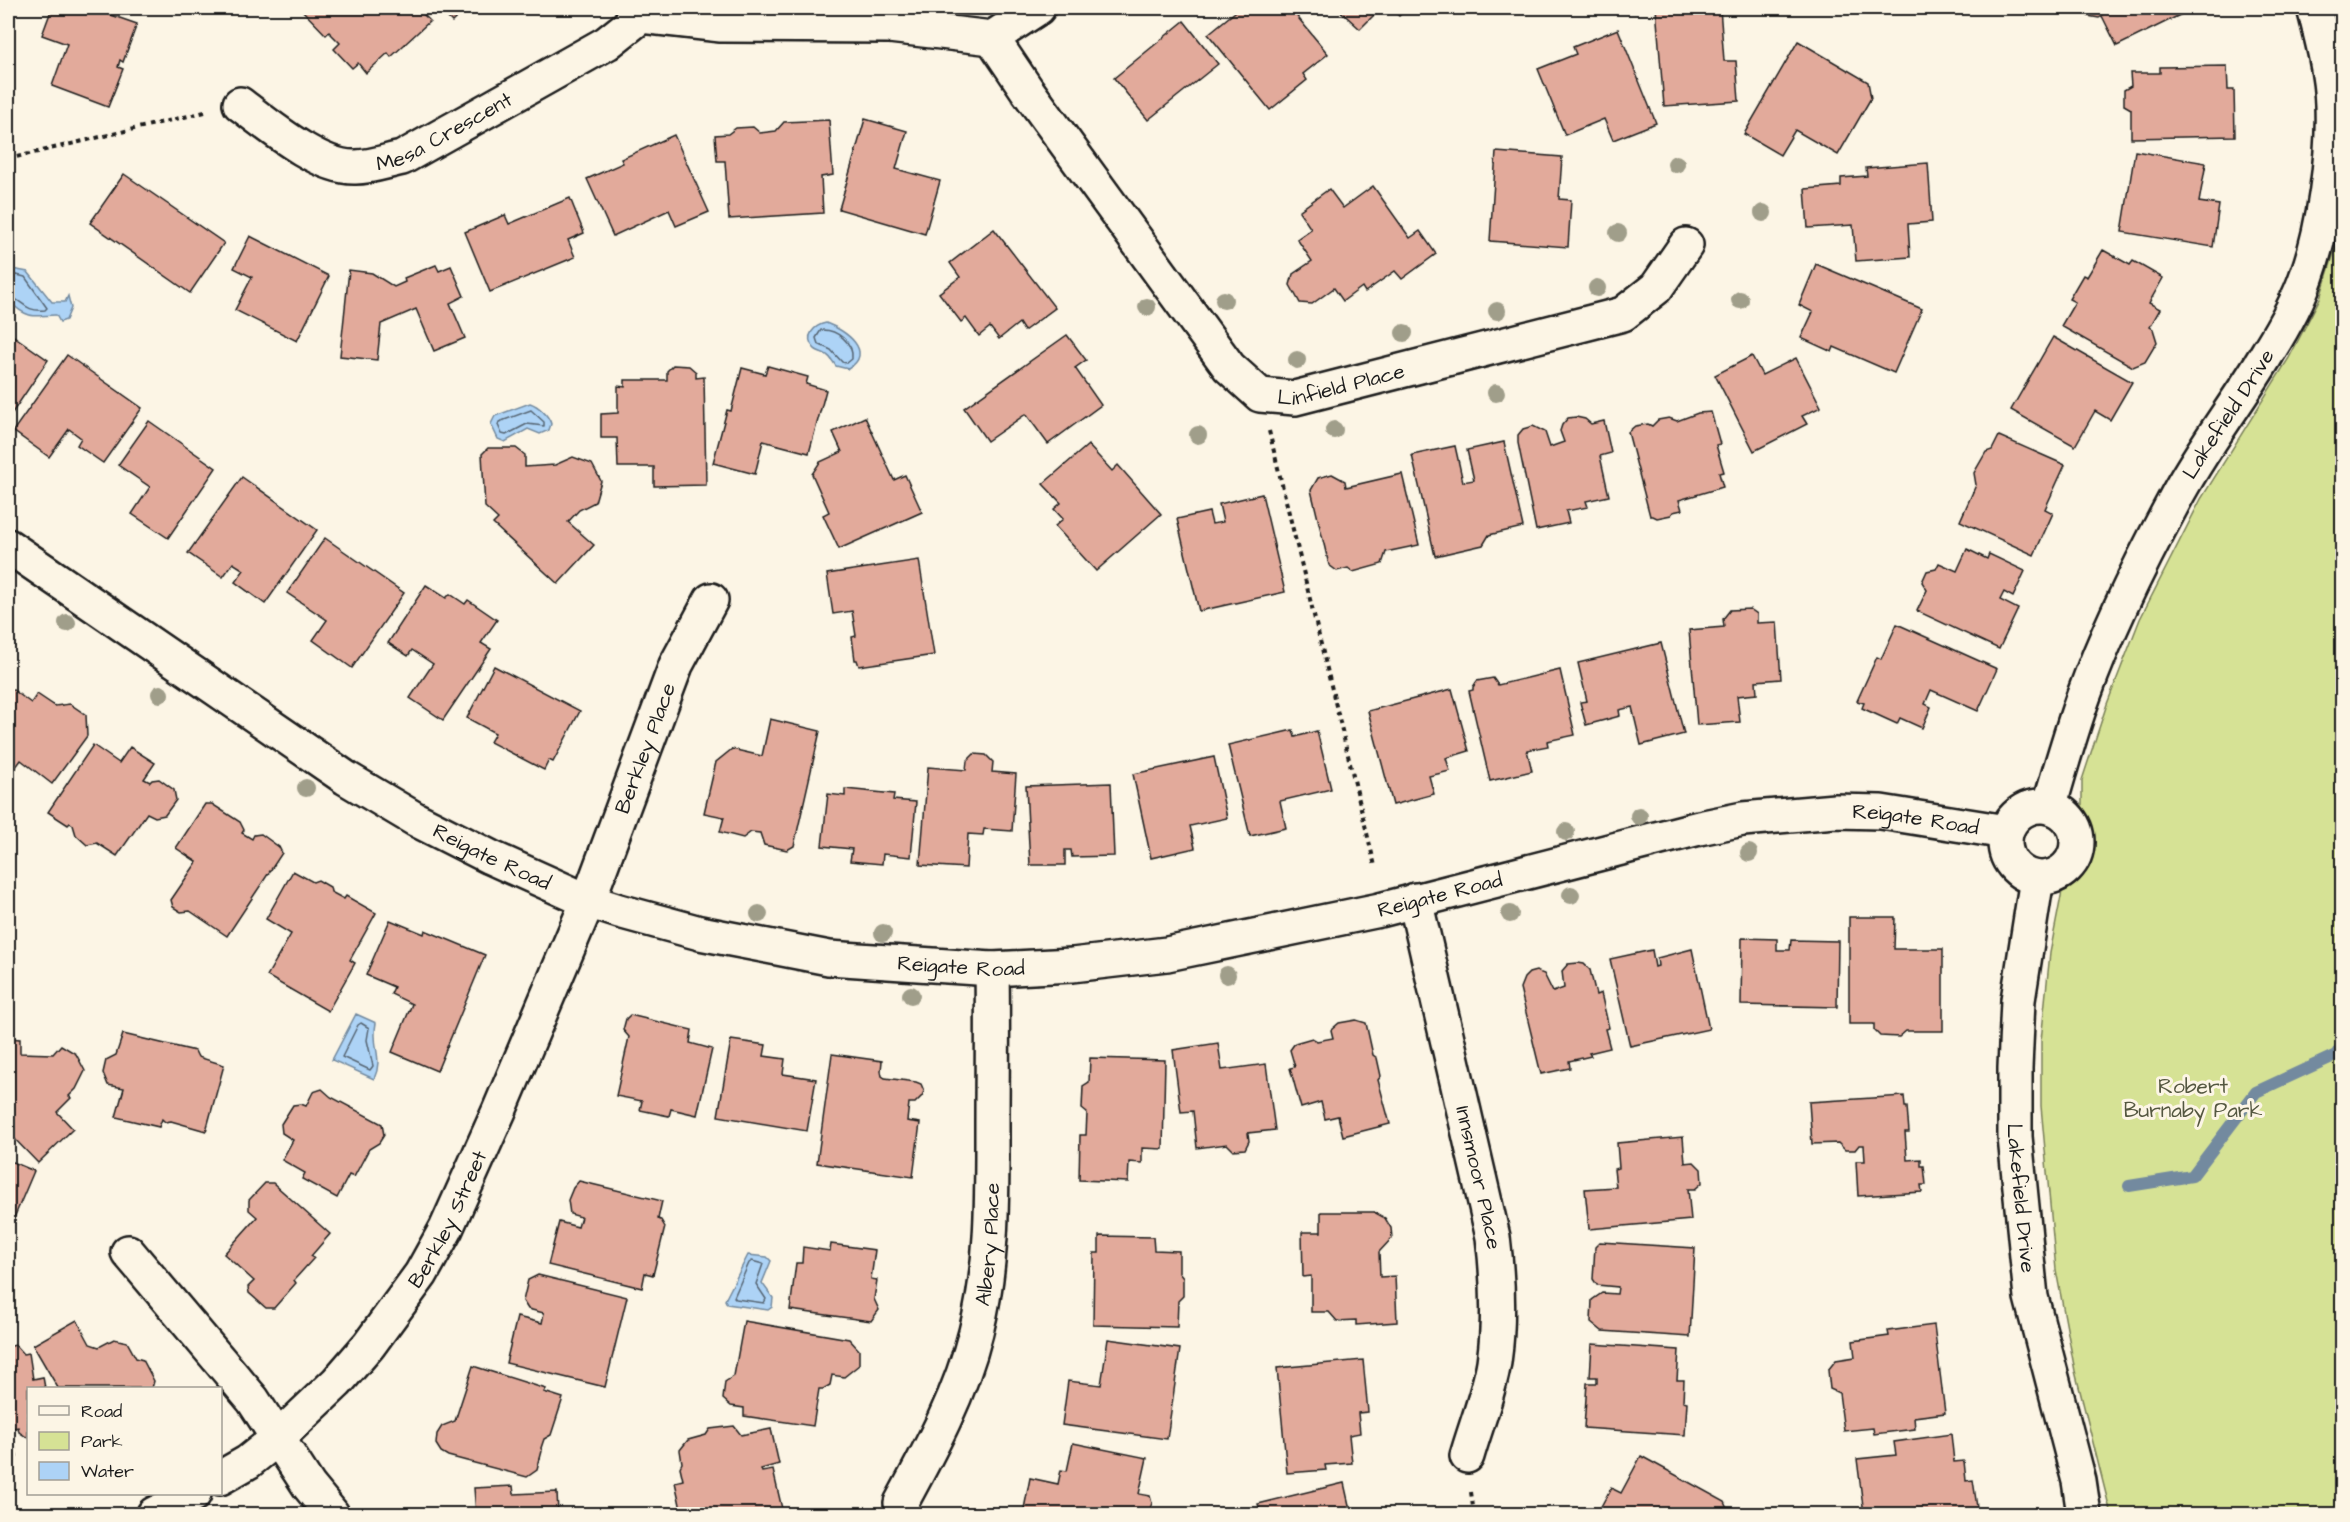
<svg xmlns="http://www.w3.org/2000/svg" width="2350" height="1522" viewBox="0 0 2350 1522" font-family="'Architects Daughter',sans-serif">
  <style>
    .green { fill: #d6e295; stroke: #797f58; stroke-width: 1.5 }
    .water { fill: #add3f6; stroke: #738a9f; stroke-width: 1.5 }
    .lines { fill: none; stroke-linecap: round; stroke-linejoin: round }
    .shore { stroke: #566573; stroke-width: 1.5 }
    .stream { stroke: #738a9f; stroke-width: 12 }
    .building { fill: #e2aa9b; stroke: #1c1c1c; stroke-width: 1.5 }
    .minor-casing { stroke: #1c1c1c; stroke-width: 38 }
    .path { stroke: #1c1c1c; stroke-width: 4; stroke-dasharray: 4.5 4.5; stroke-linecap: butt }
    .minor { stroke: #fcf5e5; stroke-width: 33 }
    .tree { fill: #a09e8a }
    .labels { text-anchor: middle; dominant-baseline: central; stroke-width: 6; stroke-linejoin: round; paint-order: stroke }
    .street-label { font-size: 21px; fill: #1c1c1c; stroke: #fcf5e5 }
    .park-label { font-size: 21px; fill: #545740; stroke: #fcf5e5 }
  </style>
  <rect width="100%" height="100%" fill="#fcf5e5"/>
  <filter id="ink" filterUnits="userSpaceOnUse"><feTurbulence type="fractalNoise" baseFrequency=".0167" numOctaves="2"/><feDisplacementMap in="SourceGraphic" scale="12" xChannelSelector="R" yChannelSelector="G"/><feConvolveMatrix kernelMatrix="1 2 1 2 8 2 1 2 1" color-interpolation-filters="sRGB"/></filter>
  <g filter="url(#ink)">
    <polygon class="green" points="2342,227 2342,1514 2111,1514 2075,1371 2056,1270 2041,1106 2041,1041 2050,953 2063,886 2085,854 2087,842 2082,814 2082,780 2107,704 2140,619 2201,499 2289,358 2320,298"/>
    <g class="water">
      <path d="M12 269 28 272 52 302H65L68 296 71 308 66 320 60 322 56 315C33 317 25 318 8 300V271Z"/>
      <path d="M826 323C845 330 876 352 848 369L836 366C833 363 832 358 827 355 823 352 817 352 814 348 803 336 815 325 826 323Z"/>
      <path d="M530 403C539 406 549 416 551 424L549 430 540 434 528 429 505 442 498 439 491 424 495 416Z"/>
      <path d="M356 1014 376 1023C371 1046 384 1058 374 1079L332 1060Z"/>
      <polygon points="748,1255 767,1257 771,1261 762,1283 773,1298 772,1307 768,1310 727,1304 725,1300"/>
    </g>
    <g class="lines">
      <g class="shore">
        <path d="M8 276 17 275 25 277 47 308 45 310C22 312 24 299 8 297"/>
        <path d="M821 330C837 329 854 343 852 359L847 363 842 362 831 350 818 344 816 338Z"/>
        <polygon points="531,410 544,422 544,426 527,424 506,435 502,434 498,425 499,422"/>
        <polygon points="361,1023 369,1028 367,1040 373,1066 370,1070 342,1057 358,1025"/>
        <polygon points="752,1261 763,1264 756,1284 766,1299 764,1303 736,1299 734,1297 749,1263"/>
      </g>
      <polyline class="stream" points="2129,1186 2192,1176 2256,1092 2336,1055 2342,1045"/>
    </g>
    <g class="building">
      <polygon points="52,8 91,8 137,24 123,62 120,60 118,67 123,69 108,107 52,86 67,44 42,35"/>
      <polygon points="300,8 417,8 430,21 391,57 388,53 366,73 358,63 352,68 334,49 340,43 329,32 326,35"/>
      <polygon points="438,8 467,8 452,22"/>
      <polygon points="1240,8 1290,8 1328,54 1303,74 1307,80 1270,110 1208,34"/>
      <polygon points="1337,8 1381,8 1360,29"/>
      <polygon points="1391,8 1407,8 1399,16"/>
      <polygon points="1656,8 1720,8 1724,61 1736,61 1739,101 1664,106"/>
      <polygon points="2083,8 2194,8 2117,46 2102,16 2099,18 2088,16"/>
      <polygon points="1184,21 1218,64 1148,120 1114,78"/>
      <polygon points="1618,29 1656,123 1613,140 1604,119 1565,135 1538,69 1576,54 1573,47"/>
      <polygon points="1798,41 1868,82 1871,98 1838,155 1795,130 1780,155 1744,134"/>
      <polygon points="2227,66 2228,90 2234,90 2235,136 2131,138 2131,109 2124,105 2124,90 2131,86 2130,73 2160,73 2160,67"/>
      <polygon points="865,119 907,131 896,169 940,181 925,234 839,209"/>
      <polygon points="829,120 833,175 821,177 823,213 729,219 725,161 717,161 715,135 728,134 736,128 753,127 760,133 776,131 784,122"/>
      <polygon points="674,135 709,212 676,226 669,210 613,236 587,179 623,163 621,159"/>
      <polygon points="2135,151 2206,163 2199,202 2219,205 2213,247 2122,232"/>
      <polygon points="1496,152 1562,157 1559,199 1571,200 1568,247 1490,241"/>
      <polygon points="1928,163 1932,222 1908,224 1910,257 1856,261 1853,225 1808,228 1805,189 1841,186 1841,178 1867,176 1866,168"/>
      <polygon points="124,174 224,243 190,293 90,223"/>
      <polygon points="1373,186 1410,238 1420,231 1436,254 1402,279 1395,271 1365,292 1362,287 1343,301 1334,288 1312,304 1300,303 1290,285 1293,274 1312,261 1297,239 1311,229 1299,211 1329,189 1343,208"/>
      <polygon points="570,198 584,233 568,240 575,257 490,292 465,232 505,215 509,224"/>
      <polygon points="994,229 1055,308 1024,331 1019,323 999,339 990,327 979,336 966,318 961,322 939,293 960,277 950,263"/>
      <polygon points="250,236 329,276 297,341 235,310 252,277 234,268"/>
      <polygon points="2103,250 2130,265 2133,261 2163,278 2149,303 2160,309 2150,327 2153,329 2157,342 2145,362 2133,367 2061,326 2075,302 2069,299 2083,275 2087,277"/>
      <polygon points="1816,264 1922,309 1894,373 1834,347 1832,352 1801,338 1813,312 1799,305"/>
      <polygon points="436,265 439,271 451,266 464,296 450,303 465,338 434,351 416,309 381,324 377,360 340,356 349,270 372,273 394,287 405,282 404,278"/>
      <polygon points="8,332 48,360 8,419"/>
      <polygon points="1067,335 1086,360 1075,368 1101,405 1048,444 1026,414 987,441 964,408"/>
      <polygon points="2053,337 2132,382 2110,420 2095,411 2075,446 2011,410"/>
      <polygon points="67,355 142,408 103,463 77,445 81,438 69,429 49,457 13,431"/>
      <polygon points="1752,356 1762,375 1796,358 1821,407 1802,416 1807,424 1754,451 1715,375"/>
      <polygon points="673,365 689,366 696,372 696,378 704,377 706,485 654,486 654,467 618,467 617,438 601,438 601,414 618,413 618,386 625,387 625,380 667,380 667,371"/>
      <polygon points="768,366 808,377 806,384 826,390 809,453 763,441 755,474 713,463 727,410 731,411 742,368 765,374"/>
      <polygon points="1711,412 1720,444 1716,445 1724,472 1719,473 1723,487 1679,500 1682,510 1673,512 1671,515 1657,518 1653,516 1650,516 1628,432 1635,426 1648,424 1652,426 1658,420 1669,418 1677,421 1698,413"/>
      <polygon points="865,417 894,480 905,475 922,512 839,549 823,515 829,512 812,474 820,462 842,452 833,432"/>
      <polygon points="1576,417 1585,419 1591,424 1604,421 1611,453 1600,456 1609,496 1586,501 1588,507 1566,511 1569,523 1536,530 1518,443 1518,435 1523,429 1533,426 1545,432 1550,447 1564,442 1560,431 1562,425 1568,418"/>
      <polygon points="149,421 216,468 168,538 132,514 150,487 118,465"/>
      <polygon points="1999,436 2065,465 2045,509 2053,513 2034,555 1960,521 1976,485 1974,473 1986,452 1992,450"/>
      <polygon points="1504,442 1523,527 1489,535 1483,545 1435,556 1412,455 1455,446 1463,482 1474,480 1467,450"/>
      <polygon points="1088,445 1112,471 1118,465 1161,514 1096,571 1055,526 1063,519 1054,509 1061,503 1043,484"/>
      <polygon points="488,448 516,448 525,455 525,467 555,465 573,457 592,464 601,481 595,502 579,510 568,522 594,545 558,584 493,524 498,519 485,507 482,454"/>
      <polygon points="1332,474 1345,481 1346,487 1402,474 1419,545 1386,552 1382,564 1353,572 1348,568 1337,571 1329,565 1311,490 1318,478"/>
      <polygon points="242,477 317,530 265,604 235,582 244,570 233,563 223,577 188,553"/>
      <polygon points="1262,494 1285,592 1199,611 1177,519 1209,512 1212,524 1223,522 1219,504"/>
      <polygon points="325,538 404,593 352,668 313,640 327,620 287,593"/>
      <polygon points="1967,549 1987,559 1989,554 2025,571 2013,597 2004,592 2000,600 2018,609 1999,649 1917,611 1927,590 1922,582 1927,571 1936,569 1939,563 1957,571"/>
      <polygon points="919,560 934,655 859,666 857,660 855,660 852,637 856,636 852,611 833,614 827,574"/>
      <polygon points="426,585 446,598 450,594 465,604 468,600 497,620 481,643 491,649 443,720 410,698 433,664 412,650 408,656 388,643"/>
      <polygon points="1750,609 1757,614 1757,623 1777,622 1781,679 1756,681 1757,694 1737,696 1740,722 1697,725 1689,630 1724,627 1723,619 1730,610"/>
      <polygon points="1897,624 1997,669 1978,711 1931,690 1925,704 1931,707 1922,728 1900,718 1897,724 1862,708 1864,703 1857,701 1877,657 1881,659"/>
      <polygon points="1661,643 1684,734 1641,745 1632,707 1619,710 1620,716 1586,725 1580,702 1587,701 1578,663"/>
      <polygon points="494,666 580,711 553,762 549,760 544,770 490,742 495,733 467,718"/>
      <polygon points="1560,670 1575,735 1547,741 1548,746 1527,750 1532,771 1490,781 1469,691 1473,690 1473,687 1477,681 1493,678 1498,685"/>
      <polygon points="12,689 31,703 37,694 55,706 70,704 86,715 87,736 52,784 21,760 10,775 8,774 8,696"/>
      <polygon points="1452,689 1469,751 1446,758 1450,771 1429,776 1434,794 1393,805 1368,711"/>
      <polygon points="770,719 820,731 794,846 787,850 764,845 760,833 751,832 743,838 720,832 724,817 704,813 716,762 732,749 762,756"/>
      <polygon points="1293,730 1295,737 1317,731 1331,789 1280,801 1286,828 1250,836 1228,745"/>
      <polygon points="93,745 119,763 130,747 155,763 144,779 150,782 152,780 159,779 174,790 176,800 165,815 155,817 147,813 117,856 97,843 87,845 76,835 73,825 70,823 68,825 48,812"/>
      <polygon points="974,754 986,755 993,762 992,772 1016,774 1012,831 984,829 983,835 968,834 966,868 920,865 928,767 966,770 967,761"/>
      <polygon points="1214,757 1227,818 1190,826 1195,848 1151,858 1133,774"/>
      <polygon points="1111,783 1114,856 1072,857 1071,850 1065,850 1065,865 1030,865 1026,786"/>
      <polygon points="845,789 894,794 893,800 916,802 911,857 883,854 882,864 850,861 852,849 822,846 828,794 845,796"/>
      <polygon points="205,804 212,804 240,822 244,830 242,833 252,839 254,835 261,834 279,847 282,853 227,936 190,911 181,912 173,907 171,900 197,862 176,848"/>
      <polygon points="293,871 313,882 318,880 330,887 331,892 344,899 346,896 376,913 350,960 355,963 328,1011 267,976 291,934 266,919"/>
      <polygon points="1849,917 1895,917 1894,949 1943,949 1943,1031 1906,1031 1899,1037 1880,1036 1874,1030 1874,1024 1849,1024"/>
      <polygon points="390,920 424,934 425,930 485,955 437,1071 392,1052 412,1004 391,994 394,987 366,975"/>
      <polygon points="1742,938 1777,939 1777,950 1790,950 1791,940 1838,941 1837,1007 1741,1005"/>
      <polygon points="1692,949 1709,1029 1630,1046 1610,959 1652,950 1655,967 1658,966 1657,958"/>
      <polygon points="1578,963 1584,964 1590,970 1596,995 1601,993 1609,1028 1605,1029 1610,1048 1589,1053 1591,1056 1569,1061 1570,1068 1541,1074 1520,988 1524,978 1529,973 1536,971 1544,974 1553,992 1564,988 1562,971 1568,964"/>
      <polygon points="630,1015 692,1030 690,1043 712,1049 697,1115 671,1109 669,1116 640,1110 642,1101 616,1096 629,1037 623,1030 626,1019"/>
      <polygon points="1356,1020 1366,1023 1373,1055 1377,1058 1381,1076 1378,1080 1390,1124 1343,1136 1338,1116 1325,1119 1321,1102 1301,1108 1290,1068 1295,1067 1290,1050 1295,1043 1312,1038 1317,1041 1333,1038 1331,1030 1339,1023"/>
      <polygon points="123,1034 195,1051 198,1057 224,1065 206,1131 171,1121 165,1122 162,1119 159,1127 116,1117 124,1088 108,1085 103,1073 106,1060 116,1055"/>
      <polygon points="8,1038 20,1039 20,1053 53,1054 61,1045 76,1054 85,1071 76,1089 69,1096 71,1098 57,1112 73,1129 38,1163 8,1132"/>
      <polygon points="731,1040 766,1045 764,1056 785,1059 783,1074 816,1079 807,1131 718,1116"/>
      <polygon points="1218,1043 1222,1070 1266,1064 1275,1130 1248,1133 1249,1141 1245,1149 1233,1150 1227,1144 1197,1148 1193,1111 1181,1112 1173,1050"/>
      <polygon points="832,1054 882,1061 881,1071 882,1076 885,1078 916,1082 921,1084 924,1091 922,1096 915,1103 909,1103 907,1121 920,1123 913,1177 817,1163"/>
      <polygon points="1090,1058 1165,1060 1163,1149 1142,1148 1142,1163 1129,1162 1128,1182 1079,1180 1080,1135 1086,1135 1087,1113 1082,1109 1083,1086 1089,1082"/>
      <polygon points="322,1089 331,1097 382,1124 384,1135 379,1143 369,1149 354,1177 349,1175 337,1198 302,1179 305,1173 282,1160 293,1140 282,1133 281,1124 293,1105 301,1104 306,1106 313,1092"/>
      <polygon points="1904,1096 1905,1107 1907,1107 1909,1132 1905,1132 1907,1160 1921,1159 1921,1166 1924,1166 1926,1185 1921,1185 1922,1192 1858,1196 1856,1161 1865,1161 1864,1145 1859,1145 1855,1150 1845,1150 1838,1143 1812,1144 1809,1102"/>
      <polygon points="1683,1137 1685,1163 1694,1162 1701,1169 1702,1183 1695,1189 1688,1189 1691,1220 1589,1229 1585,1189 1616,1187 1614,1169 1619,1168 1617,1143"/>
      <polygon points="8,1160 34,1171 14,1218 8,1215"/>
      <polygon points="579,1181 662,1201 658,1219 661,1220 665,1227 653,1275 645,1273 642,1288 548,1265 559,1222 578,1227 581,1217 570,1214 568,1200 573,1188"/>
      <polygon points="265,1183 273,1183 330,1234 311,1256 314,1258 294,1280 296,1283 274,1308 266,1308 249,1293 248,1287 254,1281 224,1254 257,1217 249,1210 249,1200"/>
      <polygon points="1321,1212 1374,1212 1385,1218 1391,1228 1392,1238 1379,1252 1380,1277 1395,1276 1397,1322 1356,1325 1356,1320 1337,1321 1329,1312 1311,1312 1311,1276 1303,1277 1302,1232 1321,1232"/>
      <polygon points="1099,1236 1153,1237 1154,1250 1179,1251 1179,1273 1183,1278 1183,1296 1178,1301 1177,1327 1093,1325 1094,1253 1099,1253"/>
      <polygon points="1600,1242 1695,1248 1690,1337 1602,1331 1591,1322 1592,1300 1602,1293 1617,1294 1618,1287 1597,1285 1593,1279 1595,1247"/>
      <polygon points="831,1244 875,1250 871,1279 877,1280 874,1299 879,1310 871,1321 790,1310 796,1263 802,1263 803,1247 830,1251"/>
      <polygon points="538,1275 627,1297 605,1387 506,1363 517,1317 542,1323 544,1313 528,1309 523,1301 528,1280"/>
      <polygon points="77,1320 90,1344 99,1347 114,1339 127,1342 136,1358 143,1360 154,1381 152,1388 58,1388 33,1345"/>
      <polygon points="744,1321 849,1339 859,1350 859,1365 844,1377 832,1375 830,1385 823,1389 819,1389 813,1426 744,1416 744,1408 731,1406 723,1399 725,1382 734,1376"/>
      <polygon points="1934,1325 1945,1413 1914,1417 1915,1429 1874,1434 1873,1428 1844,1431 1839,1393 1830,1389 1828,1370 1836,1360 1855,1357 1853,1341 1889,1336 1888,1331"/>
      <polygon points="1108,1339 1180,1349 1167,1439 1062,1425 1068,1381 1101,1385"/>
      <polygon points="1592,1344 1679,1350 1677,1380 1684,1380 1683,1401 1687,1402 1685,1435 1584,1428 1587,1383 1597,1383 1597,1377 1590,1377"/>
      <polygon points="15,1345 23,1354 29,1353 33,1379 43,1377 45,1388 28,1388 28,1438 19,1432 18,1427 12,1428 17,1457 8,1459 8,1347"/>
      <polygon points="1363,1360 1368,1412 1358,1413 1360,1433 1349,1435 1352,1463 1325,1465 1326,1470 1287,1473 1277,1368"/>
      <polygon points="473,1366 546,1389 544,1392 563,1398 551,1435 544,1439 541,1448 542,1451 537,1470 527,1477 448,1456 441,1452 436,1444 437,1434 442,1426 455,1421"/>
      <polygon points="734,1426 741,1435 771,1429 779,1464 761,1469 762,1472 773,1470 783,1513 682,1514 675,1482 683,1480 680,1467 682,1463 680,1450 688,1440 706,1435 710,1429"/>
      <polygon points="1951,1434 1954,1462 1964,1461 1966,1481 1973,1480 1978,1514 1864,1514 1857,1459 1896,1455 1894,1442"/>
      <polygon points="1073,1443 1147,1458 1139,1494 1150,1496 1152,1503 1149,1512 1146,1514 1023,1514 1030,1478 1058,1484 1061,1470 1067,1471"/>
      <polygon points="1641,1456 1725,1502 1729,1511 1726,1514 1597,1514 1611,1488 1621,1493"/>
      <polygon points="1344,1483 1351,1514 1261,1514 1258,1504"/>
      <polygon points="513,1486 514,1494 557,1492 558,1514 476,1514 474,1488"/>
    </g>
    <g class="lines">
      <g class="minor-casing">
        <g id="minor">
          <polyline points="633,8 641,16 721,25 889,26 992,38 1038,8"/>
          <path id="s1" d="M992 38 1027 90 1229 367 1260 395 1295 398 1623 314 1656 288 1686 245"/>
          <path id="s2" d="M240 104C268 125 320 169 356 167 371 167 387 161 402 158L607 43 641 16"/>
          <path id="s3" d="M8 546 346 778 415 819 490 857 588 901 619 911 700 933 829 958 992 969 1072 965 1167 954 1380 910 1699 828 1743 819 1835 811 1881 812 2006 832"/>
          <circle cx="2041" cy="842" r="36"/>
          <path id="s4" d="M2049 807C2060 770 2071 731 2084 695 2108 628 2140 564 2174 501 2201 449 2238 403 2268 352 2283 328 2298 302 2307 275 2324 228 2334 155 2332 105 2331 73 2322 39 2314 8"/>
          <path id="s5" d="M2037 878 2018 1000 2015 1068V1137L2031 1297 2079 1481 2084 1514"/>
          <path id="s6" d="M1415 900 1493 1237C1498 1278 1500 1320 1494 1362 1489 1393 1476 1425 1467 1456"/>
          <polyline points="128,1252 253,1400 309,1486 332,1514"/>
          <path id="s7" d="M220 1478 248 1462 278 1438 337 1382 369 1345 421 1274 446 1229 499 1111 588 901 676 665 711 600"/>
          <path id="s8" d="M901 1503C931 1448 961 1393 976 1332 993 1265 992 1197 992 1128 992 1075 993 1022 992 969"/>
          <polyline points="154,1514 194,1494"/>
        </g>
      </g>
      <g class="path">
        <polyline points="8,159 205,112"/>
        <polyline points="1269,431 1375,866"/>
        <polyline points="1471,1492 1474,1514"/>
      </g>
      <use href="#minor" class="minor"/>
    </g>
    <g class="tree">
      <circle cx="1676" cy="164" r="9"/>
      <circle cx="1763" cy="213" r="9"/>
      <circle cx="1618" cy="233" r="9"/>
      <circle cx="1597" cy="288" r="9"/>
      <circle cx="1224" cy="300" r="9"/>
      <circle cx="1740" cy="300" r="9"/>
      <circle cx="1147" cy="307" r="9"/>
      <circle cx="1497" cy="311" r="9"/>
      <circle cx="1404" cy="333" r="9"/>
      <circle cx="1297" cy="360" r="9"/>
      <circle cx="1496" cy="393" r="9"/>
      <circle cx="1334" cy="430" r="9"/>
      <circle cx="1198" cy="435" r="9"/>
      <circle cx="67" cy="623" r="9"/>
      <circle cx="160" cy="694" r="9"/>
      <circle cx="306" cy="788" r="9"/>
      <circle cx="1639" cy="816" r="9"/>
      <circle cx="1566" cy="832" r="9"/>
      <circle cx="1749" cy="853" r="9"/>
      <circle cx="1571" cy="895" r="9"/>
      <circle cx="759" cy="914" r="9"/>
      <circle cx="1510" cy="914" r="9"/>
      <circle cx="883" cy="933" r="9"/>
      <circle cx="1227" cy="975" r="9"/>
      <circle cx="911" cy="995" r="9"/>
    </g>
  </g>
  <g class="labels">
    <g class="street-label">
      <text stroke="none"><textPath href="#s2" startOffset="230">Mesa Crescent</textPath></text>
      <text stroke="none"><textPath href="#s1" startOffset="530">Linfield Place</textPath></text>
      <text stroke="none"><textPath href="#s4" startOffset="434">Lakefield Drive</textPath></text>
      <text stroke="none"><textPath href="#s7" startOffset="861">Berkley Place</textPath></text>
      <text stroke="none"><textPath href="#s3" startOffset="2034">Reigate Road</textPath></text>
      <text stroke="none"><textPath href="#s3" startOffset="576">Reigate Road</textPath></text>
      <text stroke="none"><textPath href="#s3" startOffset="1548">Reigate Road</textPath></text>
      <text stroke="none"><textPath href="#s3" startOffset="1062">Reigate Road</textPath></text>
      <text stroke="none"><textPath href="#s6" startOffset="285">Innsmoor Place</textPath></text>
      <text stroke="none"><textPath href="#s5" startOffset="322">Lakefield Drive</textPath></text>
      <text stroke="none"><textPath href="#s7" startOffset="350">Berkley Street</textPath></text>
      <text stroke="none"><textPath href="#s8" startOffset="276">Albery Place</textPath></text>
    </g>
    <g class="park-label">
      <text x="2193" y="1086">Robert<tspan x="2193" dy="24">Burnaby Park</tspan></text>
    </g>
  </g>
  <rect width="2350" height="1522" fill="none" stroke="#fcf5e5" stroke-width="30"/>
  <rect x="15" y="15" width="2320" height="1492" fill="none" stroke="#1c1c1c" stroke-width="2" filter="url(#ink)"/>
  <rect x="27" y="1387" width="195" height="108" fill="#fcf5e5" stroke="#a29e95" stroke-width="1.5"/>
  <rect x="39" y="1406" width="30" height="9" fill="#fcf5e5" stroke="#a29e95" stroke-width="1.5"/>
  <text x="81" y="1417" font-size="18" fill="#1c1c1c">Road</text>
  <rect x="39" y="1432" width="30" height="18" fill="#d6e295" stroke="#a29e95" stroke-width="1.5"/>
  <text x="81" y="1447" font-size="18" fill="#1c1c1c">Park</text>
  <rect x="39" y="1462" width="30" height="18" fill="#add3f6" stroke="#a29e95" stroke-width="1.5"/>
  <text x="81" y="1477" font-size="18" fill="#1c1c1c">Water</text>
</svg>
